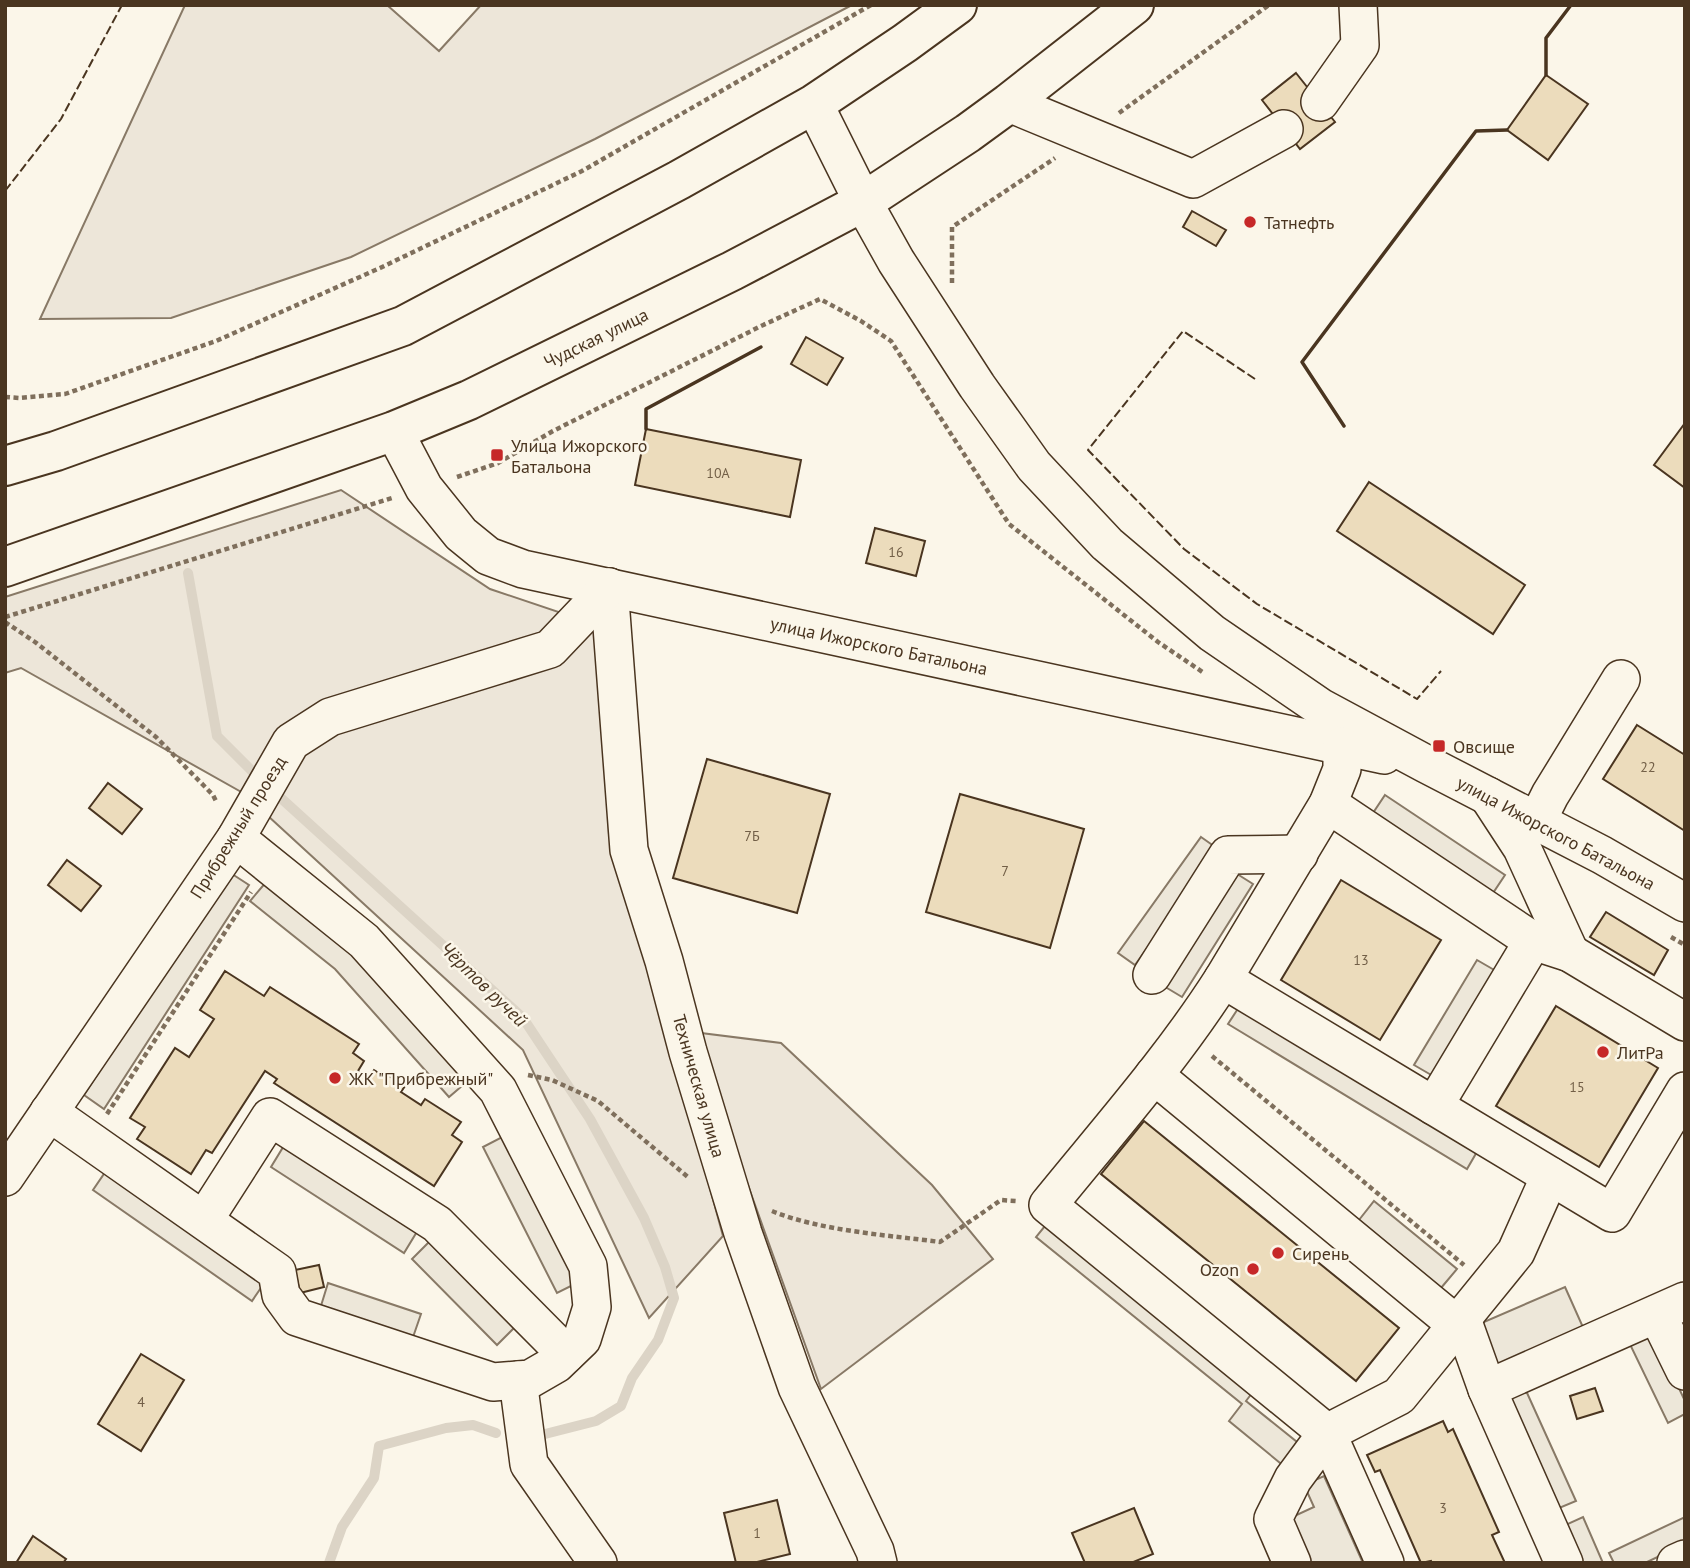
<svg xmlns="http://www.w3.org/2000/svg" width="1690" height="1568" viewBox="0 0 1690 1568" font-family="'PT Sans',sans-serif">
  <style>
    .green { fill: #ede6d9; stroke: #887966; stroke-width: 2 }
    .parking { fill: #ede7d9; stroke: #887966; stroke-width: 2 }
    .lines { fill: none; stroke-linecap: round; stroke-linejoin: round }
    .stream { stroke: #dcd4c6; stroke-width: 10 }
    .building { fill: #ecdcbc; stroke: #4a3520; stroke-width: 2 }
    .minor-casing { stroke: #4a3520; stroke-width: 40 }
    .highway-casing { stroke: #4a3520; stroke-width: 42 }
    .path { stroke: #7f6f5c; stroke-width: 4.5; stroke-dasharray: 5 3.5; stroke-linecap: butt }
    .minor { stroke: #fbf6e9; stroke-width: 37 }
    .highway { stroke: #fbf6e9; stroke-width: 38 }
    .fence { stroke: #4a3520; stroke-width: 2; stroke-dasharray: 9 3.5; stroke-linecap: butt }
    .wall { stroke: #4a3520; stroke-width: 3.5 }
    .poi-dot { fill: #c62828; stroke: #fbf6e9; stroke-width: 2.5 }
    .labels { text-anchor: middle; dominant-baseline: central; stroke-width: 5; stroke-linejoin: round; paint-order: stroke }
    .number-label { font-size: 14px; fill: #725f47 }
    .poi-label { font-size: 18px; fill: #4a3520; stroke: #fbf6e9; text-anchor: start }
    .street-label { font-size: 18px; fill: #4a3520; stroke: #fbf6e9 }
    .water-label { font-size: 19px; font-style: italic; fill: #4a3520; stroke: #fbf6e9 }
  </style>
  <rect width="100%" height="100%" fill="#fbf6e9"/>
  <g class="green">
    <polygon points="185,5 387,5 439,51 481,5 852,5 595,139 351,257 171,318 40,319"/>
    <polygon points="341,490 490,589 603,627 609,835 671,1045 723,1236 649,1318 523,1050 243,793 21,668 5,673 5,597"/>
    <polygon points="693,1032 781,1043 932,1185 993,1259 821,1389"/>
  </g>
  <g class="parking">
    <polygon points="1385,795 1505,875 1493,893 1373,813"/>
    <polygon points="1201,837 1218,849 1135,965 1118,953"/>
    <polygon points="229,872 249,885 104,1109 84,1095"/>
    <polygon points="1234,872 1253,884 1182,997 1162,985"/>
    <polygon points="267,881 353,950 469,1080 449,1097 335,969 250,901"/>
    <polygon points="1477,960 1496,971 1433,1076 1414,1065"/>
    <polygon points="1239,1007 1478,1150 1467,1169 1228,1024"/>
    <polygon points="506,1135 581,1281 557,1293 483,1147"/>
    <polygon points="285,1144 418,1230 404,1253 271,1167"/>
    <polygon points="108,1168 267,1279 252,1301 93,1190"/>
    <polygon points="1374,1201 1457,1269 1441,1288 1359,1220"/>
    <polygon points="1053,1216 1259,1384 1246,1401 1302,1446 1285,1467 1229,1421 1242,1404 1036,1237"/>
    <polygon points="431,1240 516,1326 497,1345 412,1259"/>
    <polygon points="328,1283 421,1314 412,1340 320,1309"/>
    <polygon points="1565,1287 1586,1334 1491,1377 1470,1328"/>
    <polygon points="1648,1323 1685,1401 1685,1414 1668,1423 1625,1334"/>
    <polygon points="1523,1384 1576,1501 1552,1511 1500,1394"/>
    <polygon points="1324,1476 1363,1563 1309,1563 1290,1518 1314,1507 1304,1485"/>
    <polygon points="1583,1517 1603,1563 1575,1563 1559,1528"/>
    <polygon points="1685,1517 1685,1544 1645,1563 1614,1563 1609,1553"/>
  </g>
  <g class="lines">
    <g class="stream">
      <polyline points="188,573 217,736 261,780"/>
      <polyline points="272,790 523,1018 590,1119 644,1218 665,1267 674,1298 658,1340 632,1378 621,1406 596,1421 545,1434"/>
      <polyline points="329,1563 342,1527 374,1478 379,1446 446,1428 473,1425 496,1433"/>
    </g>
  </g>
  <g class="building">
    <polygon points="1296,73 1335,122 1300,149 1262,100"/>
    <polygon points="1546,75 1588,104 1548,160 1507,130"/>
    <polygon points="1192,211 1226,230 1216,246 1183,227"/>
    <polygon points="806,337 843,358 827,385 791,364"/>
    <polygon points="1685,423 1685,488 1654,465"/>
    <polygon points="646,429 801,460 790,517 635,485"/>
    <polygon points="1369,482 1525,585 1493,634 1337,531"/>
    <polygon points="875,528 925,541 916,576 866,563"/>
    <polygon points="1637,725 1685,755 1685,831 1603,779"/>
    <polygon points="707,759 830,794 797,913 673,878"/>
    <polygon points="108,783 142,809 122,834 89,808"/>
    <polygon points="960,794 1084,829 1050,948 926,912"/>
    <polygon points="67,860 101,886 81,911 48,885"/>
    <polygon points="1341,880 1441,940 1380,1040 1281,980"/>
    <polygon points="1606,912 1668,950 1654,975 1590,937"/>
    <polygon points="225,971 264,996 270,987 359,1044 353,1053 364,1061 358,1071 369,1078 374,1070 387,1078 389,1076 405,1086 401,1092 421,1105 425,1099 461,1122 452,1135 462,1142 434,1186 274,1083 277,1079 265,1071 212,1153 206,1150 191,1174 137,1139 145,1127 130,1118 175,1048 189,1057 214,1019 200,1010"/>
    <polygon points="1556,1006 1658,1068 1599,1167 1496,1106"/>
    <polygon points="1144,1121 1399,1328 1356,1381 1101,1174"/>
    <polygon points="319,1265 324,1287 300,1293 295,1270"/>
    <polygon points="141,1354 184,1380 141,1451 98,1424"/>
    <polygon points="1595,1388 1603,1411 1577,1419 1570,1396"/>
    <polygon points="1443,1421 1448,1432 1453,1429 1499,1532 1492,1535 1505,1563 1432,1563 1431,1561 1421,1563 1380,1470 1375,1472 1367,1455"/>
    <polygon points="777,1500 790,1554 753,1563 736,1563 724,1513"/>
    <polygon points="1134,1508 1153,1554 1131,1563 1085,1563 1072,1533"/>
    <polygon points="33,1536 66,1559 63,1563 16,1563"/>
  </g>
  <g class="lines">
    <g class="minor-casing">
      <g id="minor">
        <polyline points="1320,102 1360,45 1358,5"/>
        <polyline points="1009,103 1193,179 1284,129"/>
        <polyline points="814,104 863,202 896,261 977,386 1034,466 1107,544 1212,633 1320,707 1426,764 1602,855 1685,903"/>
        <polyline points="394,431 424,488 461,534 488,556 523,569 1384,755"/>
        <polyline points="609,587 629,850 664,961 688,1052 743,1233 797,1387 875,1551 878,1563"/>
        <polyline points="1342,746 1342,769 1328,804 1223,979 1434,1106"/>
        <polyline points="1488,796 1522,848 1570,953"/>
        <polyline points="1328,804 1533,941 1570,953 1685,1022"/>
        <polyline points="1537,821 1550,795 1621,679"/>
        <polyline points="1533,941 1434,1106 1612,1213 1685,1091"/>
        <polyline points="1152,975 1228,855 1299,854"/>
        <path d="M1223 979C1172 1059 1108 1131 1048 1205L1327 1433 1385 1563"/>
        <polyline points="1154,1075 1457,1325"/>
        <polyline points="49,1112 277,1272 281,1295 297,1317 493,1382 530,1379 556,1364 582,1339 592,1307 588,1266 498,1090 364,941 236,838"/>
        <polyline points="5,1177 236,838 291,742 330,717 550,649 609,587"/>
        <polyline points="204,1220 270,1117 437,1224 566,1354"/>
        <polyline points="1657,1314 1685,1371"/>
        <polyline points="1462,1319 1487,1389 1564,1563"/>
        <polyline points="518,1380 529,1464 598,1563"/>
        <polyline points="1487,1389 1685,1301"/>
        <polyline points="1292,1563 1273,1519 1293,1479 1327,1433 1399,1396 1516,1252 1550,1176"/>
        <polyline points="1676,1563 1685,1559"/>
      </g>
    </g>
    <g class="highway-casing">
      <g id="highway">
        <polyline points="5,466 56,451 403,326 679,180 814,104 905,43 957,5"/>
        <polyline points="5,567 394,431 469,400 732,271 863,202 968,133 1009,103 1134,5"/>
      </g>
    </g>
    <g class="path">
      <polyline points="1119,113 1269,5"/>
      <polyline points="952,283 952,227 1055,158"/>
      <polyline points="5,397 19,398 65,394 216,341 380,268 582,171 871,5"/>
      <polyline points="457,477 498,463 553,431 761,326 820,299 861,321 891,341 1009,524 1158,642 1204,673"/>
      <polyline points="5,617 392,498"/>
      <polyline points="5,622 35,642 156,737 213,795 217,803"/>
      <polyline points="1671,937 1685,945"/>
      <polyline points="1212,1056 1464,1265"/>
      <polyline points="528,1075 552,1080 598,1101 689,1178"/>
      <polyline points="107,1114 251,892"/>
      <path d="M772 1211C821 1231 887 1235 940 1242L1001 1200 1016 1201"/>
    </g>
    <use href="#minor" class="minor"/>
    <use href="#highway" class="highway"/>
    <g class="fence">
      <polyline points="5,191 61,119 122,5"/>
      <polyline points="1255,379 1183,331 1088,450 1184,549 1257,604 1417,699 1441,671"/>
    </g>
    <g class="wall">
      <polyline points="1546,75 1546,38 1571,5"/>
      <polyline points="1344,426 1302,362 1476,131 1507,130"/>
      <polyline points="646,429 646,409 761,347"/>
    </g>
  </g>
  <g class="poi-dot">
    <circle cx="1250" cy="222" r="7"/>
    <rect x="490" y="448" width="14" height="14" rx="3.5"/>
    <rect x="1432" y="739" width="14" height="14" rx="3.5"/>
    <circle cx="1603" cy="1052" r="7"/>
    <circle cx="335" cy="1078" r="7"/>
    <circle cx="1278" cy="1253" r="7"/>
    <circle cx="1253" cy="1269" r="7"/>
  </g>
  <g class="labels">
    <g class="number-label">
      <text x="718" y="473">10А</text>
      <text x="896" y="552">16</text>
      <text x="1648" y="767">22</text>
      <text x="752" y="836">7Б</text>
      <text x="1005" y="871">7</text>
      <text x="1361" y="960">13</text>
      <text x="1577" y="1087">15</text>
      <text x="141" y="1402">4</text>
      <text x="1443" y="1508">3</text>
      <text x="757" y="1533">1</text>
    </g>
    <g class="poi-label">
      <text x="1264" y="222">Татнефть</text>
      <text x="511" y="445">Улица Ижорского<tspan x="511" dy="21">Батальона</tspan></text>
      <text x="1453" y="746">Овсище</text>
      <text x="1617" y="1052">ЛитРа</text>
      <text x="349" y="1078">ЖК "Прибрежный"</text>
      <text x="1292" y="1253">Сирень</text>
      <text x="1239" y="1269" text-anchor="end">Ozon</text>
    </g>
    <g class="street-label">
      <text transform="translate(596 338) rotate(-26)">Чудская улица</text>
      <text transform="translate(879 646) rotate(12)">улица Ижорского Батальона</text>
      <text transform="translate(238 827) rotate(-58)">Прибрежный проезд</text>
      <text transform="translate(1556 833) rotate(28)">улица Ижорского Батальона</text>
      <text transform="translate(699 1086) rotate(74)">Техническая улица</text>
    </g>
    <g class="water-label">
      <text transform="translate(484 984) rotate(44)">Чёртов ручей</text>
    </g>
  </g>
  <rect width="1690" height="1568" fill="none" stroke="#4a3520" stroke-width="14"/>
</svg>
